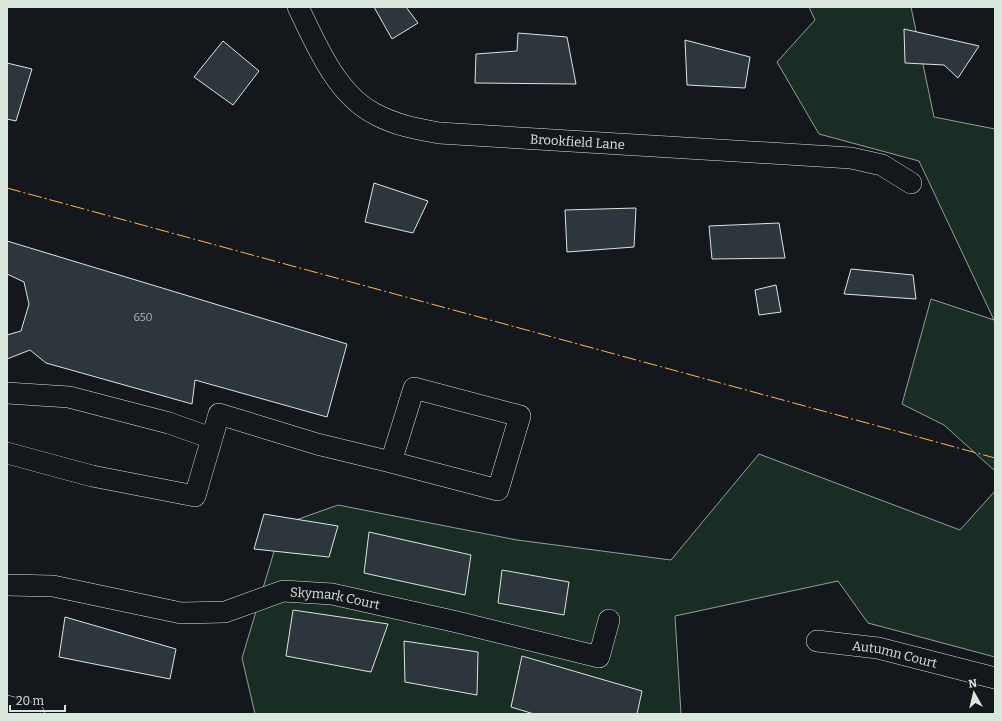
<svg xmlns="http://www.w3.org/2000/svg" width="1002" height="721" viewBox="0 0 1002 721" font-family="Bitter,serif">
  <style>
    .green { fill: #1a2d24; stroke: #939e99 }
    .building { fill: #2c363c; stroke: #d8e6dc }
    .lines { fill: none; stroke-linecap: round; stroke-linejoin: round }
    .minor-casing { stroke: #d8e6dc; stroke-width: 22 }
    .minor { stroke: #14181c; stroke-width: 21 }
    .power { stroke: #ffb74d; stroke-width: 1; stroke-dasharray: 14 3 2 3; stroke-linecap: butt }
    .labels { text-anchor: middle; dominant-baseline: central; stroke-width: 3; stroke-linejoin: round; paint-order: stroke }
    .number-label { font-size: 11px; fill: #adbab4 }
    .street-label { font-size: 13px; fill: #d8e6dc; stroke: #14181c }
  </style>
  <rect width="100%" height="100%" fill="#14181c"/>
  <g class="green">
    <polygon points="809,7 911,7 934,117 995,129 995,471 944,425 902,404 931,299 994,320 919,161 819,134 777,62 815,20"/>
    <polygon points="759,454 960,530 995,491 995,657 868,623 838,581 675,616 681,714 255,714 242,658 282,525 338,505 517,540 671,560"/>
  </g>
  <g class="building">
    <polygon points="374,7 406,7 418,23 392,39"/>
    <polygon points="904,29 979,46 958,78 944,65 905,63"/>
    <polygon points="518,33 567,37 576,84 475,83 476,54 517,51"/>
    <polygon points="685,40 750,57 745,88 687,85"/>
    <polygon points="223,41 259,71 233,105 194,77"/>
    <polygon points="7,63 32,69 16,121 7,119"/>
    <polygon points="374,183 428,201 413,233 365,222"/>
    <polygon points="636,208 634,247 567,252 565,210"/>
    <polygon points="779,223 785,258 712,259 709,226"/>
    <polygon points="7,241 347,344 327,417 195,380 192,404 46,363 30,350 7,359 7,335 21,331 29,304 24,282 7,274"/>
    <polygon points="851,269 913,275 916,299 844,294"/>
    <polygon points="776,285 781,312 759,315 755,290"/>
    <polygon points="264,514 338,526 329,557 254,549"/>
    <polygon points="369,532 471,555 465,595 364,573"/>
    <polygon points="502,570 569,582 564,615 498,603"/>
    <polygon points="293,610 388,624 371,672 286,656"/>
    <polygon points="65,617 176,649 170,679 59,657"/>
    <polygon points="404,641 478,652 477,695 405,682"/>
    <polygon points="522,656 642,691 637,714 534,714 511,707"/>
  </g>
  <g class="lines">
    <g class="minor-casing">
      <g id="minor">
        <path id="s1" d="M298 7C316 44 336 94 375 114 395 125 417 129 439 133L851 158 882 165 911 183"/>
        <polyline points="7,393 69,397 169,423 211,438"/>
        <polyline points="7,453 92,476 195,496 219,414 317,444 391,462 414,388 520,416 498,490 391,462"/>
        <path id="s2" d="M7 585 53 586 181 613 225 612 283 591 332 594 457 622 599 657 609 620"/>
        <path id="s3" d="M817 641 878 648 995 678"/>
        <polyline points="7,706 34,714"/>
      </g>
    </g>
    <use href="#minor" class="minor"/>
    <polyline class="power" points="7,188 995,458"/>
  </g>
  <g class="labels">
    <g class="number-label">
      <text x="143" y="317">650</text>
    </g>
    <g class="street-label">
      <text stroke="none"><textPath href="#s1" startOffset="340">Brookfield Lane</textPath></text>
      <text stroke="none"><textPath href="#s2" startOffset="335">Skymark Court</textPath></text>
      <text stroke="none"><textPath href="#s3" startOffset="79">Autumn Court</textPath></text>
    </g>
  </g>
  <rect width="1002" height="721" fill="none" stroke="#d8e6dc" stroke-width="16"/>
  <g transform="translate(974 693) rotate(352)" stroke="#14181c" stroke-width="3" paint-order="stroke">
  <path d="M0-3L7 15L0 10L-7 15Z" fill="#d8e6dc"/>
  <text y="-6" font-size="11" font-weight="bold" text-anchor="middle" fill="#d8e6dc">N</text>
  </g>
  <path d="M10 705v6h55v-6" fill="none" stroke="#d8e6dc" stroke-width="2"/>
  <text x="16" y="705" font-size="12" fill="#d8e6dc" stroke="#14181c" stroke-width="3" paint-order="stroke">20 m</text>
</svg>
